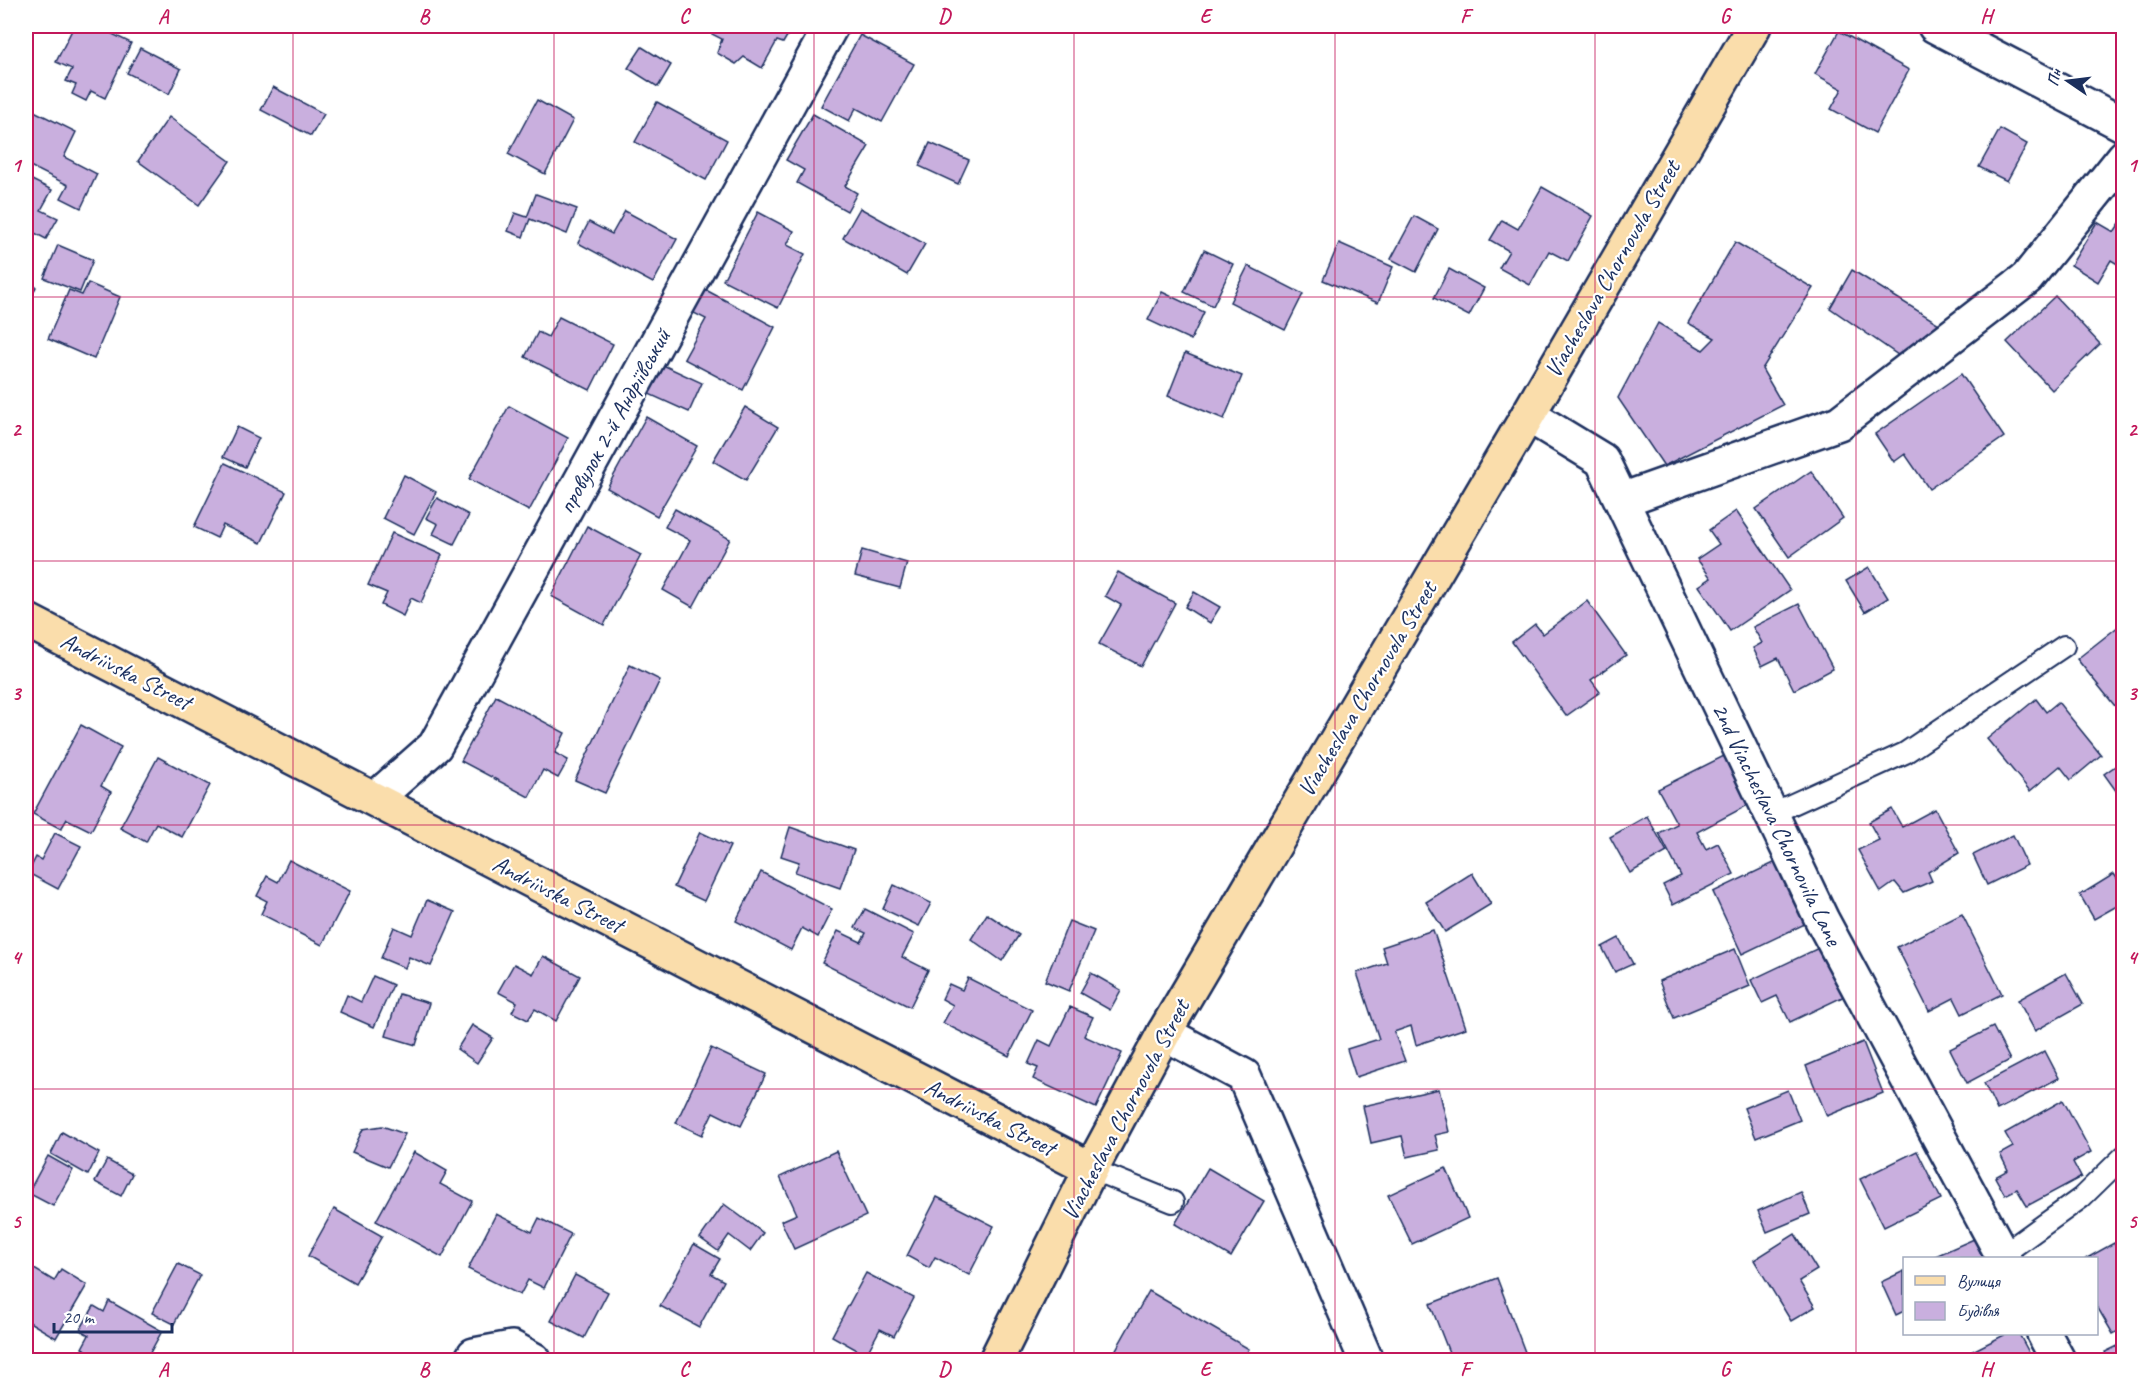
<svg xmlns="http://www.w3.org/2000/svg" width="2149" height="1386" viewBox="0 0 2149 1386" font-family="Caveat,sans-serif">
  <style>
    .building { fill: #c9afde; stroke: #1b2f5e; stroke-width: 1.5 }
    .lines { fill: none; stroke-linecap: round; stroke-linejoin: round }
    .lane-casing { stroke: #1b2f5e; stroke-width: 24 }
    .street-casing { stroke: #1b2f5e; stroke-width: 38 }
    .primary-casing { stroke: #1b2f5e; stroke-width: 38 }
    .lane { stroke: #fff; stroke-width: 20 }
    .street { stroke: #fff; stroke-width: 33 }
    .primary { stroke: #faddab; stroke-width: 33 }
    .grid { fill: none; stroke: #c2185b; stroke-width: 1.5; stroke-opacity: 0.55 }
    .labels { text-anchor: middle; dominant-baseline: central; stroke-width: 4.5; stroke-linejoin: round; paint-order: stroke }
    .street-label { font-size: 24px; fill: #1b2f5e; stroke: #fff }
    .neatline { fill: none; stroke: #c2185b; stroke-width: 2 }
    .grid-label { font-size: 20px; text-anchor: middle; font-weight: bold; fill: #c2185b }
  </style>
  <rect width="100%" height="100%" fill="#fff"/>
  <filter id="ink" filterUnits="userSpaceOnUse"><feTurbulence type="fractalNoise" baseFrequency=".0167" numOctaves="2"/><feDisplacementMap in="SourceGraphic" scale="12" xChannelSelector="R" yChannelSelector="G"/><feConvolveMatrix kernelMatrix="1 2 1 2 8 2 1 2 1" color-interpolation-filters="sRGB"/></filter>
  <g filter="url(#ink)">
    <g class="building">
      <polygon points="74,26 96,26 131,43 105,98 91,91 86,101 72,94 76,85 66,81 72,69 56,62"/>
      <polygon points="709,26 793,26 783,43 777,41 762,68 744,57 736,64 717,53 722,39 706,31"/>
      <polygon points="1839,31 1909,70 1875,133 1831,109 1842,89 1815,74"/>
      <polygon points="860,35 914,64 882,122 856,108 849,121 821,106"/>
      <polygon points="642,47 671,65 658,87 628,68"/>
      <polygon points="140,48 181,69 169,94 127,73"/>
      <polygon points="273,87 324,114 311,136 261,110"/>
      <polygon points="537,100 573,120 545,174 508,154"/>
      <polygon points="657,102 727,140 706,180 635,142"/>
      <polygon points="28,108 76,132 64,157 97,174 81,208 61,198 68,185 26,164 26,150 30,140 26,138 26,114"/>
      <polygon points="813,114 869,146 845,186 857,193 847,211 797,183 804,170 786,160"/>
      <polygon points="169,117 230,161 199,205 138,161"/>
      <polygon points="2000,129 2027,144 2007,181 1979,167"/>
      <polygon points="930,143 969,160 958,184 919,166"/>
      <polygon points="26,177 52,190 41,210 58,218 46,239 31,231 26,240"/>
      <polygon points="1542,187 1593,216 1568,261 1549,251 1530,285 1499,268 1509,251 1490,240 1502,220 1518,229"/>
      <polygon points="536,194 577,209 567,234 530,219 523,237 508,231 515,213 527,217"/>
      <polygon points="860,208 925,244 907,275 843,238"/>
      <polygon points="625,211 677,239 653,283 578,243 589,222 612,234"/>
      <polygon points="758,212 794,231 787,245 805,254 778,308 723,280"/>
      <polygon points="1414,216 1438,229 1416,272 1391,259"/>
      <polygon points="2124,217 2124,268 2111,260 2098,282 2071,265 2097,222 2114,232"/>
      <polygon points="1735,242 1813,288 1762,369 1783,405 1664,466 1618,398 1658,323 1703,350 1715,338 1688,323"/>
      <polygon points="1339,243 1393,267 1378,303 1323,280"/>
      <polygon points="58,245 93,260 80,292 44,278"/>
      <polygon points="1204,250 1233,264 1213,306 1184,292"/>
      <polygon points="1248,266 1303,294 1285,330 1230,302"/>
      <polygon points="1449,269 1484,288 1469,316 1434,298"/>
      <polygon points="1852,270 1944,327 1901,357 1830,308"/>
      <polygon points="26,281 36,287 26,307"/>
      <polygon points="88,283 120,297 94,359 48,339 69,290 82,295"/>
      <polygon points="704,289 775,327 743,390 684,359 706,319 692,312"/>
      <polygon points="1162,292 1204,312 1191,340 1148,320"/>
      <polygon points="2055,296 2100,344 2052,390 2007,342"/>
      <polygon points="559,317 613,344 590,390 525,357 538,332 548,337"/>
      <polygon points="1185,353 1242,376 1224,419 1168,396"/>
      <polygon points="663,365 702,383 689,412 649,394"/>
      <polygon points="1961,374 2004,437 1929,489 1905,454 1894,462 1875,434"/>
      <polygon points="509,406 568,438 529,511 469,479"/>
      <polygon points="745,407 778,427 746,480 713,461"/>
      <polygon points="646,417 697,446 657,516 607,488"/>
      <polygon points="237,427 259,438 245,467 223,457"/>
      <polygon points="225,463 286,492 261,543 223,525 217,538 194,527"/>
      <polygon points="1811,471 1843,518 1789,557 1756,509"/>
      <polygon points="404,475 436,492 414,534 383,518"/>
      <polygon points="437,498 469,515 454,544 433,534 438,524 426,518"/>
      <polygon points="675,509 730,539 693,607 663,590 690,540 665,527"/>
      <polygon points="1736,511 1790,590 1730,631 1699,586 1711,578 1697,559 1719,544 1709,530"/>
      <polygon points="587,526 641,555 604,625 551,596"/>
      <polygon points="392,533 442,555 421,603 411,598 403,616 381,605 387,593 368,585"/>
      <polygon points="862,550 907,563 900,588 855,576"/>
      <polygon points="1869,567 1888,598 1865,612 1846,581"/>
      <polygon points="1118,572 1175,603 1141,666 1099,644 1121,605 1105,596"/>
      <polygon points="1194,592 1220,607 1210,623 1185,607"/>
      <polygon points="1587,601 1626,655 1591,680 1600,692 1566,716 1512,642 1535,624 1543,634"/>
      <polygon points="1799,604 1833,669 1794,690 1778,658 1762,666 1753,648 1762,643 1753,627"/>
      <polygon points="2124,622 2124,716 2123,716 2077,659"/>
      <polygon points="630,665 660,680 605,793 575,780"/>
      <polygon points="496,696 565,733 555,753 568,760 558,778 543,770 529,797 461,761"/>
      <polygon points="2036,699 2046,712 2058,702 2101,755 2071,780 2060,766 2030,791 1987,739"/>
      <polygon points="81,725 121,747 101,786 111,792 91,831 67,819 61,829 33,814"/>
      <polygon points="1726,755 1750,804 1697,832 1706,849 1718,843 1734,874 1673,905 1663,885 1681,876 1659,833 1677,824 1658,789"/>
      <polygon points="158,757 210,785 182,837 156,823 146,842 120,828"/>
      <polygon points="2124,760 2124,802 2104,774"/>
      <polygon points="1892,809 1902,827 1935,809 1959,853 1928,872 1932,881 1904,893 1895,882 1881,892 1858,850 1879,840 1869,822"/>
      <polygon points="1647,816 1667,852 1630,873 1610,837"/>
      <polygon points="790,827 854,850 840,888 795,872 799,862 781,856"/>
      <polygon points="700,832 730,846 704,901 674,887"/>
      <polygon points="55,833 81,846 58,889 28,873 36,857 41,860"/>
      <polygon points="2013,835 2027,865 1987,885 1973,855"/>
      <polygon points="289,860 350,891 322,945 261,914 267,901 257,896 267,876 278,882"/>
      <polygon points="1778,861 1807,923 1742,954 1713,892"/>
      <polygon points="761,872 832,909 818,937 802,928 791,950 736,921"/>
      <polygon points="1472,873 1491,904 1445,932 1426,902"/>
      <polygon points="2114,874 2124,889 2124,902 2094,919 2080,895"/>
      <polygon points="894,885 931,903 919,926 883,909"/>
      <polygon points="427,900 455,912 431,966 409,957 405,968 381,958 394,927 412,935"/>
      <polygon points="865,909 914,934 902,957 928,970 910,1007 822,963 838,931 861,942 866,933 855,928"/>
      <polygon points="987,914 1019,935 1002,961 971,939"/>
      <polygon points="1962,914 2002,994 1962,1014 1954,998 1929,1011 1897,947"/>
      <polygon points="1069,921 1094,931 1069,991 1045,981"/>
      <polygon points="1433,930 1466,1028 1416,1045 1411,1026 1394,1032 1405,1061 1356,1077 1347,1049 1379,1039 1357,973 1387,963 1382,947"/>
      <polygon points="1619,938 1633,964 1615,972 1602,947"/>
      <polygon points="1825,945 1849,994 1790,1022 1777,996 1762,1003 1751,980"/>
      <polygon points="1735,949 1750,986 1674,1018 1659,981"/>
      <polygon points="543,956 580,976 556,1021 535,1009 528,1020 512,1012 517,1002 498,992 514,964 533,974"/>
      <polygon points="1091,973 1121,990 1110,1010 1080,993"/>
      <polygon points="2066,973 2083,1004 2035,1031 2018,1000"/>
      <polygon points="373,976 393,985 374,1027 340,1012 347,995 361,1002"/>
      <polygon points="968,978 1032,1010 1009,1056 943,1023 953,1005 942,999 949,984 962,990"/>
      <polygon points="399,994 429,1003 416,1045 386,1036"/>
      <polygon points="1070,1007 1093,1017 1084,1036 1122,1053 1096,1108 1033,1079 1038,1068 1028,1064 1039,1040 1051,1046"/>
      <polygon points="472,1025 493,1038 477,1063 457,1049"/>
      <polygon points="1993,1027 2010,1060 1967,1083 1950,1049"/>
      <polygon points="1863,1042 1883,1093 1827,1116 1806,1066"/>
      <polygon points="711,1048 766,1074 741,1126 713,1112 702,1135 676,1123"/>
      <polygon points="2045,1051 2059,1078 1997,1110 1984,1083"/>
      <polygon points="1439,1089 1449,1132 1435,1135 1439,1150 1407,1157 1402,1136 1371,1143 1363,1106"/>
      <polygon points="1788,1090 1800,1120 1756,1138 1744,1108"/>
      <polygon points="2063,1100 2091,1152 2073,1162 2081,1177 2027,1206 2017,1189 2005,1195 1995,1177 2008,1170 2000,1154 2013,1147 2005,1133"/>
      <polygon points="382,1126 405,1134 388,1167 352,1152 363,1129"/>
      <polygon points="62,1132 99,1153 88,1175 51,1154"/>
      <polygon points="836,1151 866,1216 794,1249 781,1221 797,1214 780,1177"/>
      <polygon points="1917,1151 1941,1199 1884,1227 1860,1179"/>
      <polygon points="414,1152 447,1171 440,1184 472,1201 442,1257 376,1221"/>
      <polygon points="48,1156 73,1170 53,1206 28,1193"/>
      <polygon points="107,1160 132,1174 121,1196 95,1182"/>
      <polygon points="1208,1168 1264,1201 1231,1257 1175,1224"/>
      <polygon points="1446,1168 1468,1218 1412,1244 1388,1195"/>
      <polygon points="1801,1192 1810,1214 1767,1232 1758,1211"/>
      <polygon points="937,1197 994,1226 969,1275 935,1257 929,1268 907,1256"/>
      <polygon points="724,1204 763,1233 750,1251 729,1235 718,1251 700,1238"/>
      <polygon points="334,1209 382,1236 355,1283 308,1256"/>
      <polygon points="496,1214 532,1232 539,1218 571,1234 544,1288 528,1280 520,1295 468,1269"/>
      <polygon points="1795,1234 1817,1270 1799,1281 1815,1307 1791,1321 1754,1260"/>
      <polygon points="1974,1239 1983,1258 1931,1258"/>
      <polygon points="2114,1243 2124,1260 2124,1328 2113,1334 2096,1305 2096,1258 2087,1258"/>
      <polygon points="694,1244 720,1259 711,1274 724,1281 699,1327 660,1306"/>
      <polygon points="26,1264 54,1281 61,1269 87,1285 56,1338 26,1320"/>
      <polygon points="178,1264 200,1275 174,1324 152,1313"/>
      <polygon points="1904,1271 1904,1311 1896,1315 1881,1282"/>
      <polygon points="866,1273 914,1298 894,1336 880,1329 866,1355 832,1336"/>
      <polygon points="575,1275 608,1292 584,1338 551,1321"/>
      <polygon points="1497,1278 1528,1360 1452,1360 1430,1304"/>
      <polygon points="1149,1291 1249,1349 1242,1360 1128,1360 1114,1353"/>
      <polygon points="109,1301 162,1331 146,1360 105,1360 82,1348 89,1335 80,1330 94,1306 104,1312"/>
      <polygon points="2006,1334 2019,1334 2033,1360 1955,1360"/>
      <polygon points="2124,1343 2124,1360 2109,1360 2105,1352"/>
    </g>
    <g class="lines">
      <g class="lane-casing">
        <g id="lane">
          <polyline points="1771,814 1905,753 2064,646"/>
          <polyline points="1091,1169 1173,1202"/>
          <polyline points="2002,1255 2081,1198 2124,1156"/>
        </g>
      </g>
      <g class="street-casing">
        <g id="street">
          <polyline points="1935,26 2124,125"/>
          <polyline points="1528,415 1602,460 1822,920 2004,1258"/>
          <polyline points="1622,500 1839,423 2027,278 2124,157"/>
          <polyline points="375,799 435,746 831,26"/>
          <polyline points="1164,1033 1244,1076 1366,1360"/>
          <polyline points="2044,1334 2058,1360"/>
          <polyline points="471,1360 474,1355 512,1348 534,1360"/>
        </g>
      </g>
      <g class="primary-casing">
        <g id="primary">
          <polyline points="26,620 1091,1169"/>
          <polyline points="996,1360 1091,1169 1164,1033 1528,415 1754,26"/>
        </g>
      </g>
      <use href="#lane" class="lane"/>
      <use href="#street" class="street"/>
      <use href="#primary" class="primary"/>
    </g>
  </g>
  <path class="grid" d="M293 26V1360M554 26V1360M814 26V1360M1074 26V1360M1335 26V1360M1595 26V1360M1856 26V1360M26 297H2124M26 561H2124M26 825H2124M26 1089H2124"/>
  <g class="labels">
    <g class="street-label">
      <text transform="translate(1612 269) rotate(-60)">Viacheslava Chornovola Street</text>
      <text transform="translate(614 421) rotate(-61)">провулок 2-й Андріївський</text>
      <text transform="translate(126 671) rotate(27)">Andriivska Street</text>
      <text transform="translate(1367 689) rotate(-59)">Viacheslava Chornovola Street</text>
      <text transform="translate(1777 824) rotate(64)">2nd Viacheslava Chornovila Lane</text>
      <text transform="translate(558 894) rotate(27)">Andriivska Street</text>
      <text transform="translate(1125 1110) rotate(-62)">Viacheslava Chornovola Street</text>
      <text transform="translate(990 1117) rotate(27)">Andriivska Street</text>
    </g>
  </g>
  <rect width="2149" height="1386" fill="none" stroke="#fff" stroke-width="66"/>
  <rect x="1903" y="1257" width="195" height="78" fill="#ffffff" stroke="#a4acbf" stroke-width="1.5"/>
  <rect x="1915" y="1276" width="30" height="9" fill="#faddab" stroke="#a4acbf" stroke-width="1.5"/>
  <text x="1957" y="1287" font-size="18" fill="#1b2f5e">Вулиця</text>
  <rect x="1915" y="1302" width="30" height="18" fill="#c9afde" stroke="#a4acbf" stroke-width="1.5"/>
  <text x="1957" y="1317" font-size="18" fill="#1b2f5e">Будівля</text>
  <g transform="translate(2068 81) rotate(284)" stroke="#ffffff" stroke-width="4.5" paint-order="stroke">
  <path d="M0-4.5L10 22L0 15L-10 22Z" fill="#1b2f5e"/>
  <text y="-9" font-size="16" font-weight="bold" text-anchor="middle" fill="#1b2f5e">Пн</text>
  </g>
  <path d="M54 1323v9h118v-9" fill="none" stroke="#1b2f5e" stroke-width="3"/>
  <text x="63" y="1323" font-size="18" fill="#1b2f5e" stroke="#ffffff" stroke-width="4.5" paint-order="stroke">20 m</text>
  <rect x="33" y="33" width="2083" height="1320" class="neatline"/>
  <g class="grid-label">
    <text x="163" y="23">A</text>
    <text x="424" y="23">B</text>
    <text x="684" y="23">C</text>
    <text x="944" y="23">D</text>
    <text x="1205" y="23">E</text>
    <text x="1465" y="23">F</text>
    <text x="1725" y="23">G</text>
    <text x="1986" y="23">H</text>
    <text x="16" y="172">1</text>
    <text x="2132" y="172">1</text>
    <text x="16" y="436">2</text>
    <text x="2132" y="436">2</text>
    <text x="16" y="700">3</text>
    <text x="2132" y="700">3</text>
    <text x="16" y="964">4</text>
    <text x="2132" y="964">4</text>
    <text x="16" y="1228">5</text>
    <text x="2132" y="1228">5</text>
    <text x="163" y="1376">A</text>
    <text x="424" y="1376">B</text>
    <text x="684" y="1376">C</text>
    <text x="944" y="1376">D</text>
    <text x="1205" y="1376">E</text>
    <text x="1465" y="1376">F</text>
    <text x="1725" y="1376">G</text>
    <text x="1986" y="1376">H</text>
  </g>
</svg>
